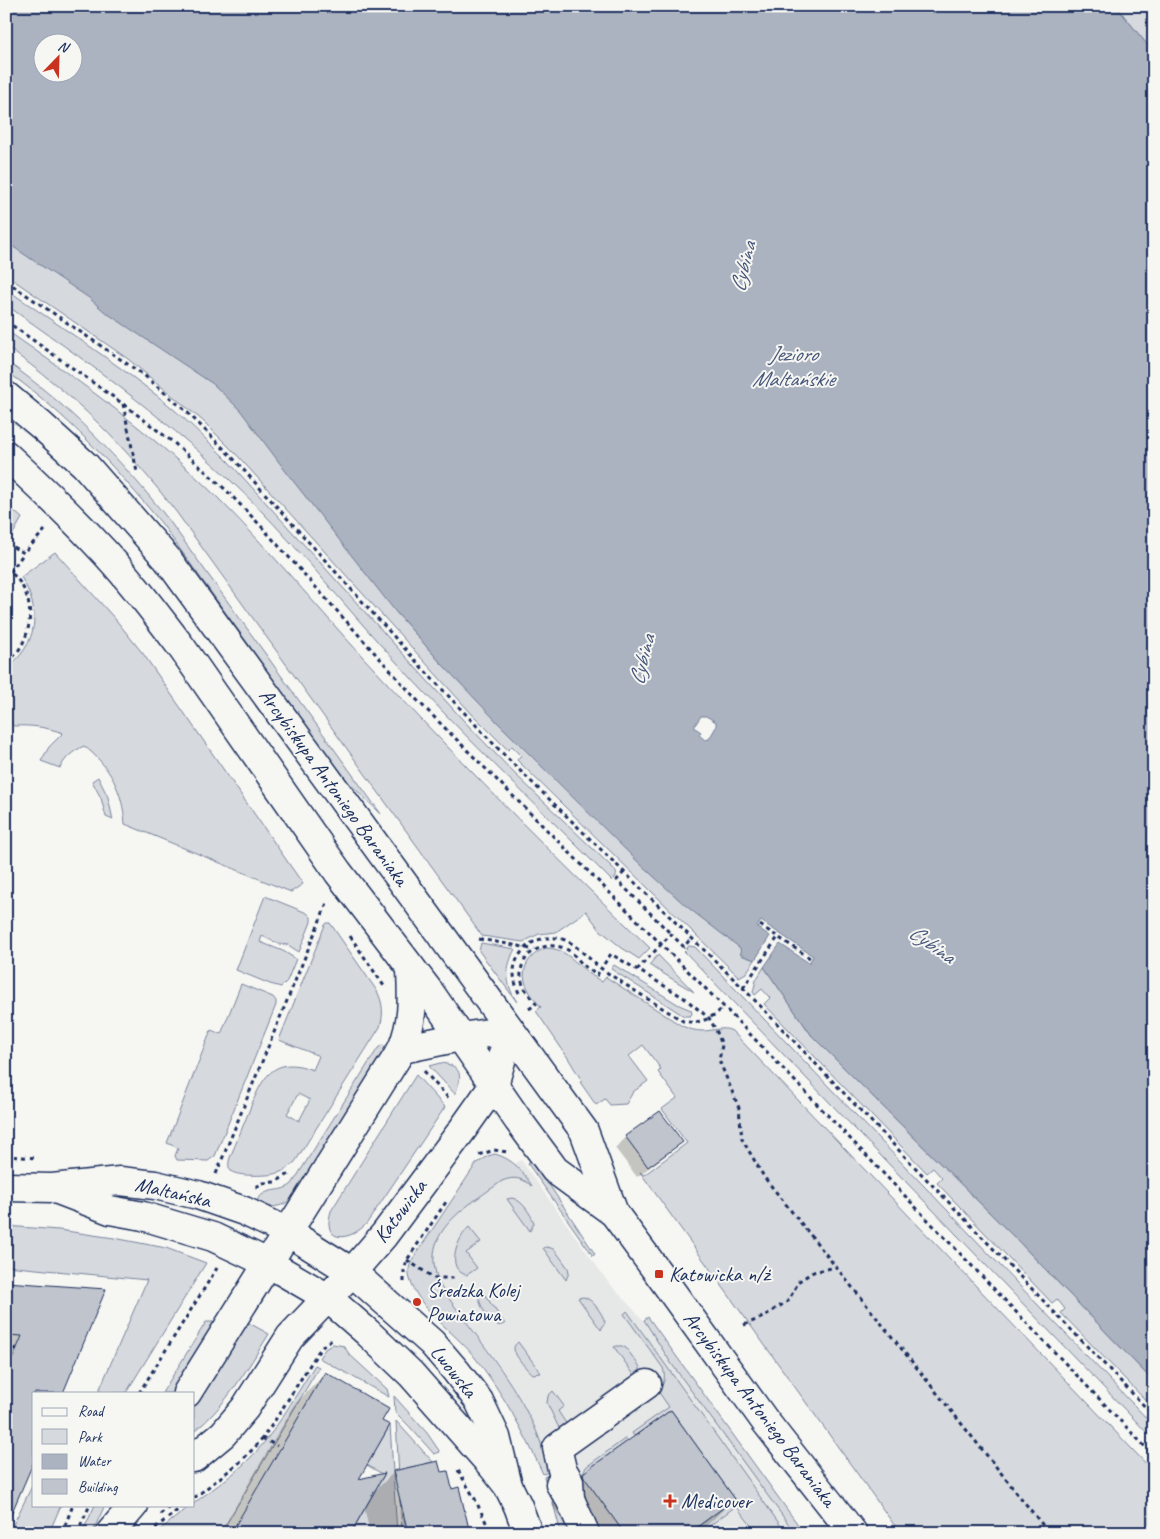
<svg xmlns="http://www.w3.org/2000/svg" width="1160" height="1539" viewBox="0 0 1160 1539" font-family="Caveat,sans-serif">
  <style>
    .built { fill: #e6e7e7 }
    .green { fill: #d6d9dd; stroke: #78849e; fill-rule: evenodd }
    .water { fill: #abb2c0; stroke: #717e99; fill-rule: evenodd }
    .shadow { fill: #0003 }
    .building { fill: #c0c4cd; stroke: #1b2f5e }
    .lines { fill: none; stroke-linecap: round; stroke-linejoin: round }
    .minor-casing { stroke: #1b2f5e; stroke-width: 31 }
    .path { stroke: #1b2f5e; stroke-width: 3; stroke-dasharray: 4 4; stroke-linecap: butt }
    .minor { stroke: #f6f6f2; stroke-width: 28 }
    .poi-dot { fill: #c8321e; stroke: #f6f6f2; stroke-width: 2 }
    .labels { text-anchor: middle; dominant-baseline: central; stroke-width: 4; stroke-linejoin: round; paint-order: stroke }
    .street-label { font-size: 21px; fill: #1b2f5e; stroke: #f6f6f2 }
    .poi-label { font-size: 21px; fill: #1b2f5e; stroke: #f6f6f2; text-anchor: start }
    .water-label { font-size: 22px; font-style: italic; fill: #46567b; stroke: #f6f6f2 }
  </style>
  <rect width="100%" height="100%" fill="#f6f6f2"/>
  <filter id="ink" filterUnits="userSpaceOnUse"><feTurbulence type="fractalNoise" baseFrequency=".02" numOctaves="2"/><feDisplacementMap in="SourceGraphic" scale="10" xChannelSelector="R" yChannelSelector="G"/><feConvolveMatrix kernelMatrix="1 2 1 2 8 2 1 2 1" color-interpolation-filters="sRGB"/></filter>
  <g filter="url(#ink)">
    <polygon class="built" points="521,1160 608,1282 645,1322 800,1533 568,1533 559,1500 543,1453 524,1405 499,1364 467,1322 431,1285 433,1249 451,1211"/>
    <g class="green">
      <polygon points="1116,6 1142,6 1154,23 1154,53"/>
      <polygon points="6,240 226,374 397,602 395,611 441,663 741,936 741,955 755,960 746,973 739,977 517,760 521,755 512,746 508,750 472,714 236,454 203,421 128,359 6,275"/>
      <path d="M6 289C58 325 111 359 160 398 184 417 206 439 228 461L464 721 514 773 614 869C618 875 617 876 612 881 541 809 467 740 399 665 342 604 290 536 229 479 159 413 85 360 6 305Z"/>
      <path d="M6 330C80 381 153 434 217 497 277 557 329 622 387 683 472 774 560 862 650 948L639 959 622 948 600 930 586 911 556 932 539 934 523 942 482 936 177 513C128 449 73 393 6 347Z"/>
      <path d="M6 361C69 405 121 460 168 519L381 814 345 779 162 524C116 468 66 413 6 371Z"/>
      <polygon points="6,504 22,518 9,541 6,540"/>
      <path d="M55 552 116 620 144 655 303 884 291 892 125 824C123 792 110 766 84 746 73 751 65 758 60 768L41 761 49 747 63 733C46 727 31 725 13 726L6 710V669C38 644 42 611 21 577Z"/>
      <polygon points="98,777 108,797 113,820 106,817 101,798 92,781"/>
      <polygon points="265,896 307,913 311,917 311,922 299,952 288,945 279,944 262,936 260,942 283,951 296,959 287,981 281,987 270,984 236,970"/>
      <path d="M327 923H330L377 991C383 1003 384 1014 380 1027L295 1162C290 1166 285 1171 278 1173 271 1176 236 1177 231 1171 227 1167 229 1160 231 1155 237 1141 243 1126 249 1111 262 1079 272 1054 313 1070L319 1056 279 1040 325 925ZM298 1094 310 1100 299 1121 287 1114Z"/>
      <path d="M481 943 515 949C505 968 505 984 517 1002L479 951Z"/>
      <polygon points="689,946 695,947 1154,1426 1154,1440 684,951"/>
      <path d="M546 948C563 948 570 958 583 968 589 974 596 978 602 982L606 977 682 1026C689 1029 695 1031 703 1031 712 1031 724 1026 732 1031L1154 1472V1533H900L640 1172 644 1175 687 1143 662 1109 677 1098 658 1072 661 1069 643 1045 629 1056 648 1081 633 1092 626 1104 610 1105 605 1099 596 1105 580 1082 582 1081 568 1058 536 1011 541 1007C536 1001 530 994 527 987 519 970 529 954 546 948Z"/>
      <polygon points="658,955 694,992 649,965"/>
      <polygon points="614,965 679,1005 691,1010 692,1014 690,1016 684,1016 611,969"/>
      <polygon points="764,967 812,1036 1020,1243 1154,1382 1154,1409 1061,1313 1065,1309 1057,1299 1052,1303 937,1183 942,1178 933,1168 927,1173 764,1004 770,998 762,989 755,995 753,992 756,980"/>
      <polygon points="241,984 273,997 276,1001 276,1005 215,1156 208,1161 177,1160 175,1156 178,1148 167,1143 211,1030 221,1034"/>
      <path d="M382 1045 390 1047 295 1195C284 1208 271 1209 255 1204 265 1184 279 1195 292 1184L378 1048Z"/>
      <path d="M440 1063C462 1065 463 1076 455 1094L429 1066Z"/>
      <path d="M416 1075 445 1107 367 1223C350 1242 321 1244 331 1211Z"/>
      <path d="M495 1154C513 1159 523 1171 532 1186 522 1178 514 1176 502 1181 464 1209 414 1233 442 1289 473 1332 508 1373 531 1420 540 1436 544 1454 549 1472L543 1474C524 1432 502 1391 473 1355 453 1331 419 1310 410 1279 407 1271 410 1263 414 1257L476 1164 488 1156Z"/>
      <polygon points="530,1161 544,1177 595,1254 593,1256 528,1164"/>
      <path d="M512 1198C522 1200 531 1214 534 1223L530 1231 507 1199Z"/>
      <polygon points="6,1226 59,1230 114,1238 166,1248 206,1263 126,1393 98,1393 147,1280 6,1266"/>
      <path d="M469 1227 481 1242 466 1253 477 1268 467 1275C444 1270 458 1237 469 1227Z"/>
      <polygon points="546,1247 551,1248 555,1250 568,1268 569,1272 566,1280 543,1248"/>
      <path d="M483 1292 505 1324C501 1325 500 1326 497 1325 489 1322 478 1303 479 1296Z"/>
      <path d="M583 1297C592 1298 602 1313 605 1322L601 1330 578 1298Z"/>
      <path d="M627 1311 786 1533H757L736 1506 700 1533H689L735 1499 671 1410 634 1436 632 1433 669 1407 658 1391C664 1384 666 1378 663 1368L624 1314Z"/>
      <polygon points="648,1317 804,1533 795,1533 671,1363 644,1320"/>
      <polygon points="206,1322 216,1322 172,1393 162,1393"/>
      <path d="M249 1323 269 1334C247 1369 226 1406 194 1432V1406L238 1336Z"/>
      <path d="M518 1342 541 1373 532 1374C528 1371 514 1355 514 1349 514 1345 516 1344 518 1342Z"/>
      <polygon points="333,1344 344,1346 349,1354 387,1389 389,1397 319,1358 325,1349"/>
      <polygon points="617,1346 622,1346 626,1348 640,1367 640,1375 637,1379 614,1347"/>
      <path d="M315 1365 319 1367 221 1533H156L191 1505H194V1503C210 1491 228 1479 243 1465 273 1438 293 1399 315 1365Z"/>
      <polygon points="553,1391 564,1406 558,1411 569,1428 563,1429 559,1428 547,1403 548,1396"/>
      <polygon points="394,1396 427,1433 440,1452 434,1454 409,1426 395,1412"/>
      <polygon points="396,1421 433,1462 402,1469 400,1502 408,1533 402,1533"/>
      <polygon points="390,1425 397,1533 351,1533 384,1475 367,1465"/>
      <polygon points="626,1438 628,1441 582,1474 586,1467"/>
      <polygon points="550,1474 559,1510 570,1533 561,1533 553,1503 544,1477"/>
      <polygon points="34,1482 34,1505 61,1505 49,1533 18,1533 11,1529"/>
      <polygon points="95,1505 105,1505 92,1533 82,1533"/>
    </g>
    <path class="water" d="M6 6H1116L1154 53V1382L1020 1243 812 1036 764 967 780 944 809 963 813 956 761 921 757 927 770 936 755 960 741 955 740 948 686 906 639 863 500 725 441 663 395 611 290 477 240 410 213 384 105 312 89 298 6 242ZM42 42H72V72H42ZM701 716H706L716 722V727L709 739 705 740 699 735 701 732 695 728V725Z"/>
    <g class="shadow">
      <polygon points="626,1137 681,1142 670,1152 637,1177 615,1148"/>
      <polygon points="6,1283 105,1291 34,1393 6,1523"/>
      <polygon points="326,1373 380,1421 356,1481 373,1493 394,1472 440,1474 451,1491 469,1533 370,1533 364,1507 349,1533 220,1533 295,1404"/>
      <polygon points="583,1474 734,1499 699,1533 571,1533 552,1505"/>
    </g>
    <g class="building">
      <polygon points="660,1111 683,1142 648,1167 625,1136"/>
      <polygon points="6,1282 106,1289 63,1393 34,1393 34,1461 6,1526 6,1374 22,1336 6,1335"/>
      <polygon points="325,1372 389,1409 382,1421 390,1425 359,1479 385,1473 361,1515 351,1533 231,1533"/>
      <polygon points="671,1410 735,1499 689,1533 624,1533 584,1477 583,1473"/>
      <polygon points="438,1461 441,1472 448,1471 452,1489 459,1487 470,1533 408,1533 393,1471"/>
    </g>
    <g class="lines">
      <g class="minor-casing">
        <g id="minor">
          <polyline points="6,396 42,426 85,465 168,560 584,1131 614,1213"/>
          <path d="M6 455C36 483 66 511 94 541 126 574 154 611 182 648L338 872 431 994 518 1120 555 1170 614 1213 659 1274 765 1421 853 1533"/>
          <polyline points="402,1049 460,1037 510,1030"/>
          <polyline points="6,1187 52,1188 120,1181 155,1185 198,1195 244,1211 288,1232 352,1272 432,1343 456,1371 479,1401 496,1437 508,1486"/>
          <polyline points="58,1190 110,1210 143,1216 213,1237 268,1263 328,1298 367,1332 411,1374 493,1467 508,1486 518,1506 528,1533"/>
          <path d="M187 1393 402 1049C414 1019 412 999 411 968"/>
          <polyline points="194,1458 223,1434 245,1408 290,1337 352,1272 384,1235 460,1133 494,1085 510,1030"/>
          <polyline points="560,1484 570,1499 585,1533"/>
          <polyline points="570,1499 569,1481 562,1469 557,1448 647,1384"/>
          <polyline points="110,1533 134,1505"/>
        </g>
      </g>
      <g class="path">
        <polyline points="1148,6 1154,15"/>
        <polyline points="6,281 145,376 186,411 232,457 425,671 506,757 743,988 1154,1416"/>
        <polyline points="6,321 126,406 174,443 226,490 260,525 417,700 724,1007 1154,1456"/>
        <polyline points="123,404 137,472"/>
        <polyline points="6,543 24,553 45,530"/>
        <path d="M6 569C39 591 36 641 6 663"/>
        <polyline points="10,572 24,553"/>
        <polyline points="624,872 617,880 671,934"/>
        <polyline points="760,925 778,937"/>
        <polyline points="350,936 384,986"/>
        <polyline points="479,939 519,946 534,950"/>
        <polyline points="604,964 611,954 683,997 709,1018 716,1030 722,1045 719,1060 739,1108 742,1139 764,1177 1049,1533"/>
        <polyline points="637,970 671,934 684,947 691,938"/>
        <polyline points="743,988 778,937 810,958"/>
        <path d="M519 993C513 980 511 965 521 953 530 940 547 935 562 939 575 942 590 961 602 969 628 987 656 1004 683 1021 700 1025 712 1018 724 1007"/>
        <path d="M529 1009 536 1004C532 998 526 992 523 985 513 959 540 939 564 948 572 951 578 960 584 966 588 969 593 972 597 975L599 972"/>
        <polyline points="424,1071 450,1100"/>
        <polyline points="479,1155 494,1150 507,1152 508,1150"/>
        <polyline points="6,1156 38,1158"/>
        <polyline points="216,1174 327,903"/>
        <polyline points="256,1187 263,1183 275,1182 291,1173"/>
        <polyline points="407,1260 434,1278 454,1278"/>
        <polyline points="404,1282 404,1271 407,1260 448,1199"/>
        <polyline points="744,1325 761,1318 788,1301 799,1281 813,1272 836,1267"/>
        <polyline points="6,1353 18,1347"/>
        <polyline points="139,1393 217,1268"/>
        <polyline points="262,1438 277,1446"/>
        <polyline points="458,1470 475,1499 491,1533"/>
        <polyline points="194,1498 240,1462 257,1445 272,1425 318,1352 327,1342 334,1340"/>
        <polyline points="160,1514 172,1505"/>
        <polyline points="62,1533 73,1505"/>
        <polyline points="77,1533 90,1505"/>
        <polyline points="149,1533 184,1505"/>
      </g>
      <use href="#minor" class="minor"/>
    </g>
  </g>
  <g class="poi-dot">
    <rect x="654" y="1269" width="10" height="10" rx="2.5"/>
    <circle cx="417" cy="1302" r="5"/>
    <path d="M667.5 1493.5h5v5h5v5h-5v5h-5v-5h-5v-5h5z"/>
  </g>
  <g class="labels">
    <g class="street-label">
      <text transform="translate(334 787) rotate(54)">Arcybiskupa Antoniego Baraniaka</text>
      <text transform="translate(173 1192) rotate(13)">Maltańska</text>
      <text transform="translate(400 1211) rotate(-53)">Katowicka</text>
      <text transform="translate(454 1371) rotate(51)">Lwowska</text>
      <text transform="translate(760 1409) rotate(53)">Arcybiskupa Antoniego Baraniaka</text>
    </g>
    <g class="poi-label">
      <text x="669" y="1274">Katowicka n/ż</text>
      <text x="427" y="1290">Średzka Kolej<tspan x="427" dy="24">Powiatowa</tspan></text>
      <text x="681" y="1501">Medicover</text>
    </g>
    <g class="water-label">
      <text transform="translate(743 267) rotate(-76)">Cybina</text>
      <text x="793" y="354">Jezioro<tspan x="793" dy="25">Maltańskie</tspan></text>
      <text transform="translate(642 660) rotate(-76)">Cybina</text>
      <text transform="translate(932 944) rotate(35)">Cybina</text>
    </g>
  </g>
  <rect width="1160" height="1539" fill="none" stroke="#f6f6f2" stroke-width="25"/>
  <rect x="12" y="12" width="1135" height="1514" fill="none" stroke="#1b2f5e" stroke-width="2" filter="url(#ink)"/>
  <rect x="32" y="1392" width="162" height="115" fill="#f6f6f2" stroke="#9ea6b7"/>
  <rect x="42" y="1408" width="25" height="8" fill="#f6f6f2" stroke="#9ea6b7"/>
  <text x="78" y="1416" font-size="15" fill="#1b2f5e">Road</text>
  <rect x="42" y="1429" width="25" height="15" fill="#d6d9dd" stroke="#9ea6b7"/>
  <text x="78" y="1442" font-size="15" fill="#1b2f5e">Park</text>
  <rect x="42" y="1454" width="25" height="15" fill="#abb2c0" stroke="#9ea6b7"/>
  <text x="78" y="1466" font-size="15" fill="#1b2f5e">Water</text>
  <rect x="42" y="1479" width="25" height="15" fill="#c0c4cd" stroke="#9ea6b7"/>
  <text x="78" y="1492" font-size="15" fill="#1b2f5e">Building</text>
  <g transform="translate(58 58) rotate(23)"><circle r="24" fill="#f6f6f2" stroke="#9ea6b7"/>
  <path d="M0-4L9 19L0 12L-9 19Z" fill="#c8321e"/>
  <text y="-8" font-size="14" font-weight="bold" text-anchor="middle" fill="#1b2f5e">N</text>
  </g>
</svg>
